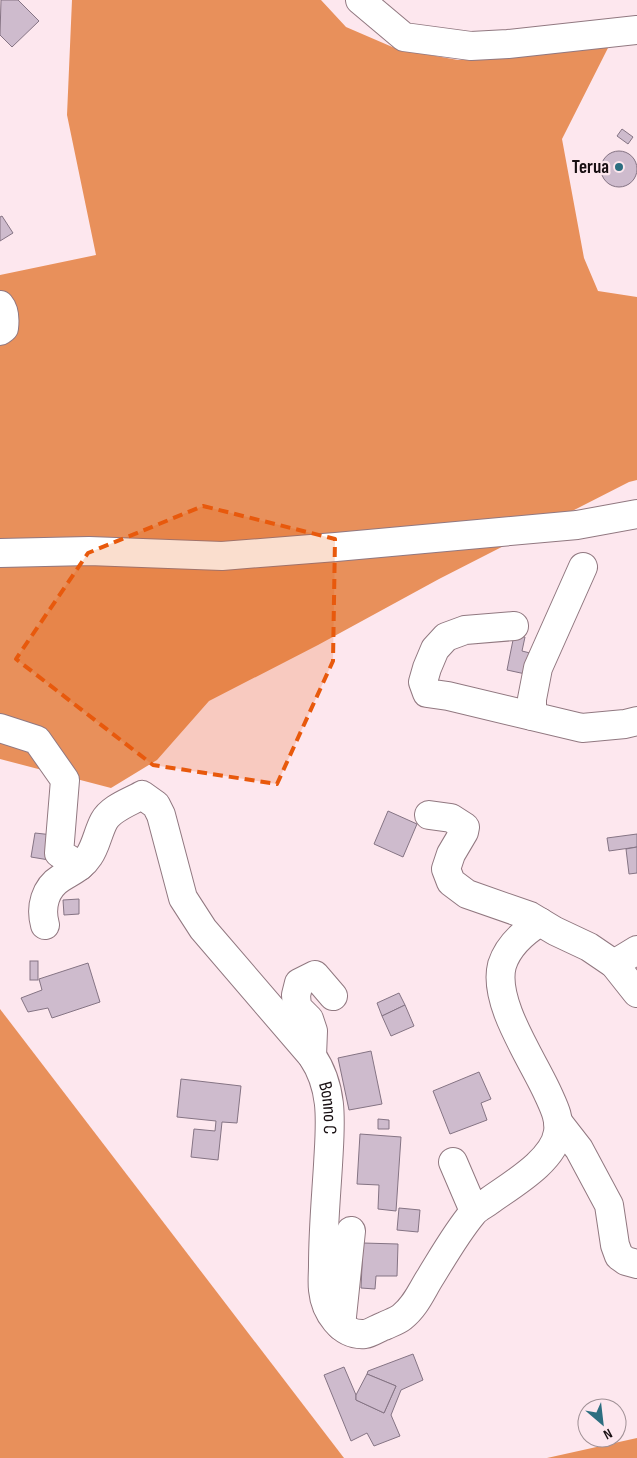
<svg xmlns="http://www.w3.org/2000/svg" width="637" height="1458" viewBox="0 0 637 1458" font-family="'Sofia Sans Condensed',sans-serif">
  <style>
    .forest { fill: #e8905b }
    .building { fill: #cebbcd; stroke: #857484 }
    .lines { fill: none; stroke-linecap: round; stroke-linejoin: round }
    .minor-casing { stroke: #917880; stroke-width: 30 }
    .minor { stroke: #fff; stroke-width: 28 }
    .marked { fill: #e8590c; fill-opacity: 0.2; stroke: #e8590c; stroke-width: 4; stroke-dasharray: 10 6; stroke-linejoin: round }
    .poi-dot { fill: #2c6e80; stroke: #fde7ee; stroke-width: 2 }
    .labels { text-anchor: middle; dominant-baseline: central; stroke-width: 4.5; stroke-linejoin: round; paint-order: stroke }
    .poi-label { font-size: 19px; font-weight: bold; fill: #180f12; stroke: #fde7ee; text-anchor: end }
    .street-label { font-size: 19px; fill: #180f12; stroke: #fde7ee }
  </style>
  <rect width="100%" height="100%" fill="#fde7ee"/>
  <g class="forest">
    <polygon points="72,0 321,0 346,27 397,49 458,60 592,46 611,42 562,139 584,258 598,291 637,297 637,480 629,482 439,579 318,645 209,701 157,760 111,788 0,759 0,275 96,255 67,115"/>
    <polygon points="0,1009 344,1458 0,1458"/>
    <polygon points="637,1438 637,1458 547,1458"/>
  </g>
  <g class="building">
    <polygon points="1,0 18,0 39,21 12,47 0,35"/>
    <polygon points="622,129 633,137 628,144 617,136"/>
    <circle cx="619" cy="169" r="18"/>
    <polygon points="2,216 13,233 0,241 0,217"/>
    <polygon points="514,635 525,637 522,651 534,654 530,675 507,670"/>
    <polygon points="388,811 417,824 403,857 374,844"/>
    <polygon points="35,833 53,835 49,860 31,857"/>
    <polygon points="637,834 637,847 609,851 607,838"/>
    <polygon points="637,847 637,873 629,874 626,849"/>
    <polygon points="79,899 79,914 64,915 63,900"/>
    <rect x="30" y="961" width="8" height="19"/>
    <polygon points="88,963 100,1002 52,1018 48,1008 28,1012 21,998 42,990 39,979"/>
    <polygon points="399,993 405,1005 382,1016 377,1003"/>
    <polygon points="405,1005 414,1026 391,1036 382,1016"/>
    <polygon points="371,1051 382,1104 349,1110 338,1058"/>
    <polygon points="479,1072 491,1099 481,1103 487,1120 450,1134 433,1091"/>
    <polygon points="181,1079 241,1086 237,1123 222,1122 218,1160 191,1157 194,1129 215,1131 216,1121 177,1117"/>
    <polygon points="378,1119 389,1120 389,1129 378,1129"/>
    <polygon points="360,1134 401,1137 396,1211 378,1209 379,1185 357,1184"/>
    <polygon points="399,1208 420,1210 418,1232 397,1230"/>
    <polygon points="363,1243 398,1244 397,1276 376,1276 375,1289 361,1288"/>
    <polygon points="413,1354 423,1380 401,1390 391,1415 400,1436 374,1446 367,1433 351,1441 324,1375 344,1367 356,1395 356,1400 384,1413 396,1386 367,1374 368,1371"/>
    <polygon points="367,1374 396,1386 384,1413 356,1400 356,1395"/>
  </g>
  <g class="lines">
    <g class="minor-casing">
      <g id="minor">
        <polyline points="360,0 404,37 471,46 508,44 637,30"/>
        <path d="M0 305C5 311 5 320 4 328L0 331"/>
        <polyline points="0,553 89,551 222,556 336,547 577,525 637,514"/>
        <polyline points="514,626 465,630 446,637 435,649 427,668 423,682 427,693 448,696 582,728 625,724 637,721"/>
        <polyline points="532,716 532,699 538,668 583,567"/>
        <polyline points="0,728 37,740 65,780 59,853 80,866"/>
        <polyline points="429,815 451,818 465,827 464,832 451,854 446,869 451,882 467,894 530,916 555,931 589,947 614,964 637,993"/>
        <path id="s1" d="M45 925C40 907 45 888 61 878 72 871 82 867 89 856 96 846 98 832 104 821 111 808 130 802 142 795L156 805 161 815 183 898 203 929 312 1056C335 1090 330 1126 328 1165 326 1198 323 1231 323 1265 323 1273 322 1282 323 1290 325 1311 341 1336 365 1334 371 1333 378 1328 384 1326 390 1323 397 1321 402 1317 416 1306 422 1290 431 1276 444 1255 457 1232 473 1213 477 1208 484 1205 489 1201 511 1185 554 1161 558 1132 560 1119 554 1107 549 1096 534 1061 492 1003 502 965 508 946 524 932 540 922"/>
        <polyline points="614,964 637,950"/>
        <polyline points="312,1056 313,1031 309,1019 297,1007 296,995 299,983 315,975 333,996"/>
        <polyline points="558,1122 579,1149 609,1205 615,1245 619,1256 626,1261 637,1264"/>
        <polyline points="453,1162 474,1211"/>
        <polyline points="341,1326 351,1231"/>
      </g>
    </g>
    <use href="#minor" class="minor"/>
  </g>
  <path class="marked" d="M203 506 335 539 333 661 277 784 153 765 16 659 88 553Z"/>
  <circle class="poi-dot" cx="619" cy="167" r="5"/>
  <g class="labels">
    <g class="poi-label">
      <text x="609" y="167">Terua</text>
    </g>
    <g class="street-label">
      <text stroke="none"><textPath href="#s1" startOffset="548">Bonno C</textPath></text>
    </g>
  </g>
  <g transform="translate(602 1423) rotate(152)"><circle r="24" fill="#fde7ee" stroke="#a19196"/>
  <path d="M0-4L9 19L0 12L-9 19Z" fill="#2c6e80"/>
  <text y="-8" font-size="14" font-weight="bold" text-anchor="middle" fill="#180f12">N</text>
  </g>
</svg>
